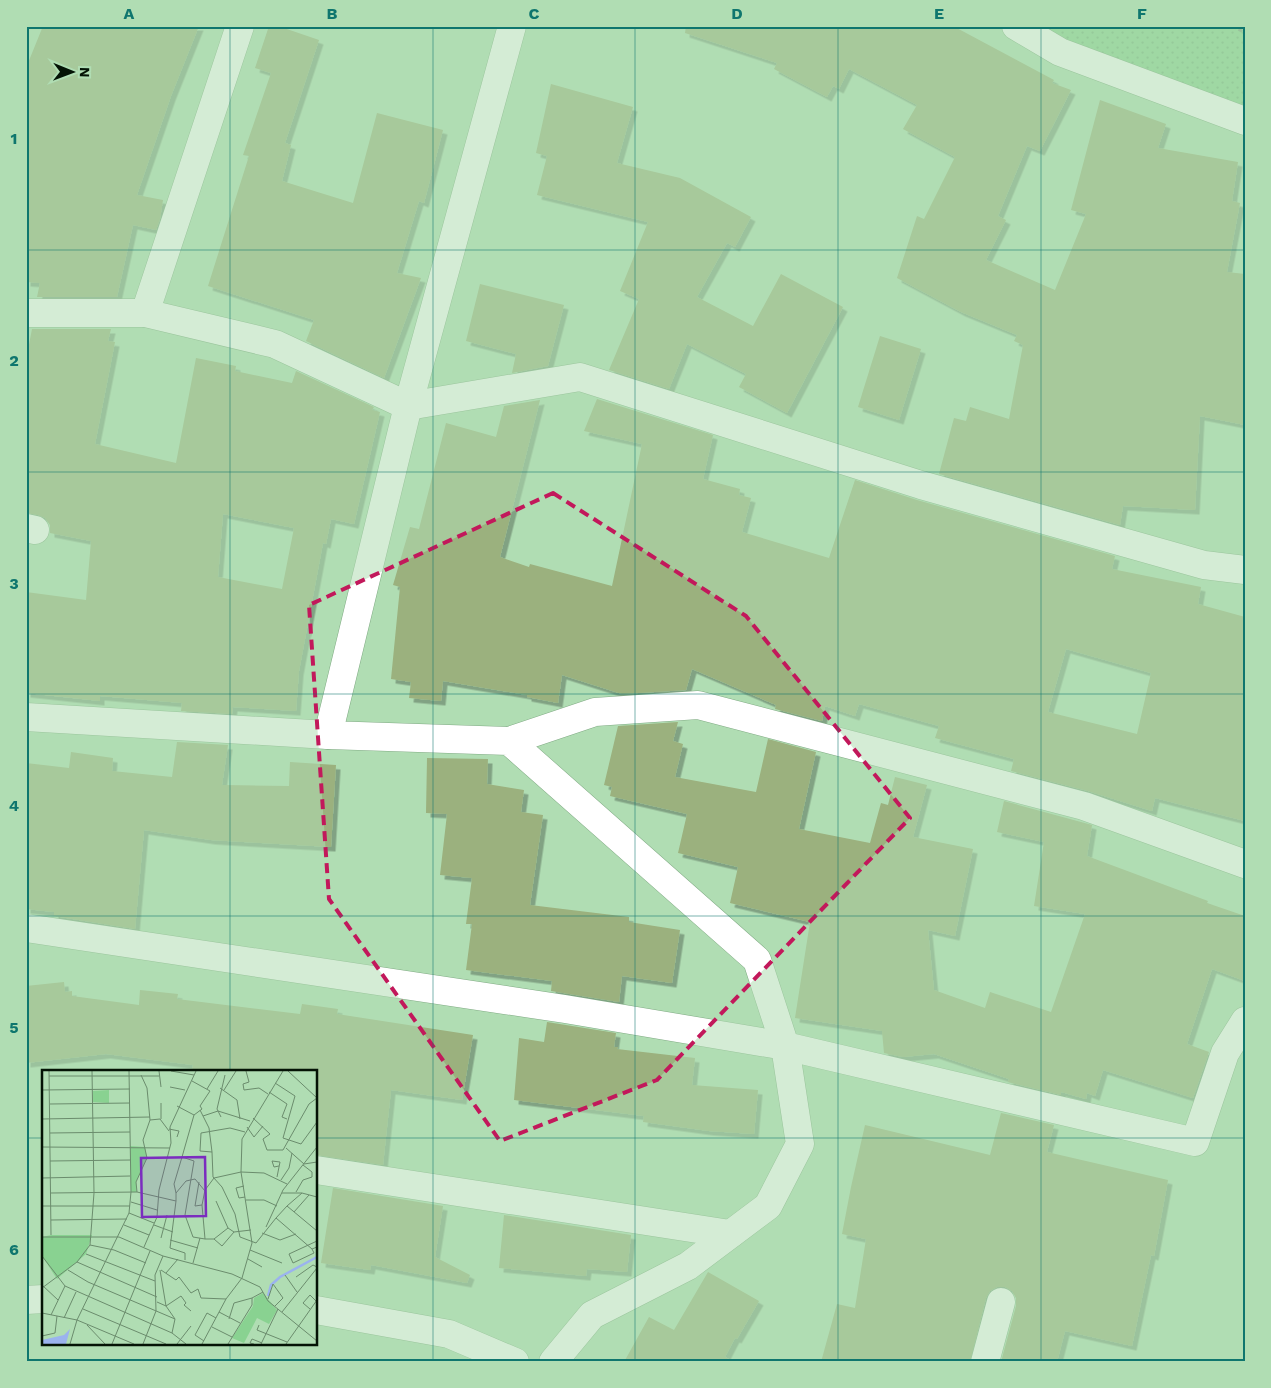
<svg xmlns="http://www.w3.org/2000/svg" width="1271" height="1388" viewBox="0 0 1271 1388" font-family="'Work Sans',sans-serif">
  <style>
    .park { fill: url(#park-dots) }
    .building { fill: #9bb17e; fill-rule: evenodd; filter: url(#shadow) }
    .lines { fill: none; stroke-linecap: round; stroke-linejoin: round }
    .minor-casing { stroke: #80ab84; stroke-width: 29 }
    .path { stroke: #7ca07e; stroke-width: 3; stroke-dasharray: 4 2.5; stroke-linecap: butt }
    .minor { stroke: #fff; stroke-width: 28 }
    .marked { fill: none; stroke: #c2185b; stroke-width: 4; stroke-dasharray: 10 6; stroke-linejoin: round }
    .grid { fill: none; stroke: #0f766e; stroke-width: 1; stroke-opacity: 0.55 }
    .inset-river { fill: none; stroke: #9bb3ee; stroke-width: 2.5 }
    .inset-road { fill: none; stroke: #6b8c6d; stroke-width: 1 }
    .view { fill: #7b2cbf; fill-opacity: 0.15; stroke: #7b2cbf; stroke-width: 2.5 }
    .inset-edge { fill: none; stroke: #041305; stroke-width: 2.5 }
    .neatline { fill: none; stroke: #0f766e; stroke-width: 2 }
    .grid-label { font-size: 16px; text-anchor: middle; font-weight: bold; fill: #0f766e }
  </style>
  <defs>
    <pattern id="park-dots" width="8" height="8" patternUnits="userSpaceOnUse" patternTransform="scale(1.25)"><rect width="8" height="8" fill="#89d291"/><path d="M2 2h.1M6 6h.1" fill="none" stroke="#75b37c" stroke-width="1.8" stroke-linecap="round"/></pattern>
    <filter id="shadow"><feDropShadow dx="4.5" dy="4.5" stdDeviation="0" flood-color="#0004"/></filter>
  </defs>
  <rect width="100%" height="100%" fill="#b0ddb3"/>
  <polygon class="park" points="1016,26 1245,26 1245,121"/>
  <g class="building">
    <polygon points="43,26 199,26 171,96 137,195 163,200 160,219 156,230 133,225 117,297 37,297 40,283 26,282 26,68"/>
    <polygon points="269,26 278,26 319,40 285,143 291,145 282,181 353,203 377,113 443,130 424,203 419,201 397,273 421,278 384,378 306,341 314,320 208,286 249,156 243,155 271,73 255,68"/>
    <polygon points="686,26 953,26 1054,80 1052,83 1071,90 1040,151 1027,146 998,216 1006,220 986,260 1055,290 1086,214 1071,210 1100,100 1166,124 1158,148 1238,162 1232,201 1240,203 1227,272 1245,274 1245,425 1200,416 1195,510 1123,506 1120,525 939,474 954,418 966,421 970,407 1009,419 1023,345 1014,341 1017,335 961,312 897,278 917,216 924,219 955,157 903,129 917,105 849,69 839,89 833,86 827,97 774,69 777,63 685,33"/>
    <polygon points="551,84 633,107 617,163 680,178 751,217 735,247 727,243 697,297 753,326 781,274 843,307 787,413 739,387 746,374 687,344 669,389 609,370 639,299 620,291 648,222 537,195 547,156 536,153"/>
    <polygon points="480,284 564,305 548,366 512,373 516,354 466,341"/>
    <path d="M32 329H111L108 341 115 342 95 444 176 463 196 358 236 366 235 371 292 383 296 371 374 407 372 410 380 412 354 524 331 519 326 544 323 543 299 671 296 711 233 707 232 714 181 711 182 703 100 696V701L26 693V592L86 600 91 541 50 533V525L45 518 38 515 26 513V360ZM223 514 294 528 282 589 218 577Z"/>
    <polygon points="880,336 921,349 899,420 858,407"/>
    <path d="M597 399 713 435 703 479 740 489 739 495 751 498 742 532 829 558 855 480 917 500 1115 556 1112 569 1201 587 1198 604 1245 617V821L1155 798 1152 811 1088 791 1011 771 1014 759 935 738 939 726 859 704 855 716 825 706 822 721 775 709 776 705 692 669 686 690 622 694 562 675 558 703 527 697V695L443 681 441 701 409 698 411 682 391 679 400 587 393 585 410 527 419 529 446 423 496 437 504 406 540 400 500 557 529 567 530 564 612 586 642 444 584 431ZM1066 649 1151 673 1137 734 1048 712Z"/>
    <polygon points="678,722 673,741 683,744 675,777 756,792 768,739 816,752 799,829 870,843 881,803 888,805 895,777 927,785 913,837 973,849 955,936 928,930 934,990 985,1008 990,992 1051,1012 1085,914 1034,906 1044,842 997,832 1004,801 1092,825 1087,856 1208,901 1207,903 1245,916 1245,981 1212,969 1187,1044 1209,1052 1193,1098 1103,1070 1095,1096 1087,1093 1086,1099 1061,1092 1061,1095 1008,1082 1009,1079 934,1054 903,1057 884,1053 882,1031 795,1018 810,922 730,903 738,867 678,853 687,814 610,796 612,787 604,785 618,726"/>
    <polygon points="177,742 228,745 222,785 289,786 290,762 336,765 331,847 211,840 144,830 135,929 54,916 54,912 26,909 26,763 69,768 71,752 113,758 112,771 172,777"/>
    <polygon points="427,758 488,759 487,784 524,790 521,812 543,815 530,905 629,917 629,922 680,930 672,983 622,976 619,1002 551,991 552,981 466,970 472,924 466,924 472,878 440,875 447,814 426,813"/>
    <polygon points="64,982 65,992 72,991 72,996 139,1005 140,990 178,994 177,999 300,1014 302,1004 338,1009 337,1014 473,1035 462,1100 391,1090 383,1165 316,1155 316,1072 192,1072 193,1065 106,1054 26,1063 26,986"/>
    <polygon points="547,1022 616,1033 614,1047 618,1047 617,1049 695,1058 692,1085 758,1090 754,1134 709,1131 643,1122 644,1116 514,1100 519,1038 544,1042"/>
    <polygon points="1001,1113 1054,1125 1047,1152 1168,1180 1154,1256 1151,1255 1132,1346 1065,1331 1057,1362 1001,1362 1016,1306 1016,1298 1012,1291 1005,1287 997,1287 990,1291 986,1298 970,1362 821,1362 837,1304 855,1308 866,1239 842,1234 851,1187 865,1125 990,1155"/>
    <polygon points="333,1188 443,1206 435,1257 470,1275 467,1283 371,1265 370,1270 321,1263"/>
    <polygon points="504,1215 631,1235 627,1272 587,1269 586,1276 499,1268"/>
    <polygon points="708,1272 759,1301 737,1339 735,1338 725,1357 734,1362 624,1362 649,1317 674,1330"/>
  </g>
  <g class="lines">
    <g class="minor-casing">
      <g id="minor">
        <polyline points="512,26 408,406 328,735 509,741 757,960 785,1046 800,1144 768,1206 688,1266 592,1315 553,1362"/>
        <polyline points="1016,26 1060,52 1245,121"/>
        <polyline points="26,313 145,313 275,344 408,406 580,377 921,485 1204,565 1245,570"/>
        <polyline points="145,313 240,26"/>
        <polyline points="26,528 35,530"/>
        <polyline points="26,717 328,735"/>
        <polyline points="509,741 595,712 698,705 1084,806 1245,864"/>
        <polyline points="26,928 565,1009 785,1046 1195,1142 1225,1053 1245,1021"/>
        <polyline points="316,1170 730,1234"/>
        <polyline points="26,1300 44,1299"/>
        <polyline points="316,1310 449,1334 515,1362"/>
        <polyline points="985,1362 1001,1302"/>
      </g>
    </g>
    <polyline class="path" points="1233,26 1245,33"/>
    <use href="#minor" class="minor"/>
  </g>
  <path d="M0 0H1271V1388H0ZM553 493 746 616 910 818 657 1080 500 1141 329 899 309 605Z" fill="#b0ddb3" fill-opacity=".55" fill-rule="evenodd"/>
  <path class="marked" d="M553 493 746 616 910 818 657 1080 500 1141 329 899 309 605Z"/>
  <path class="grid" d="M230 26V1072M433 26V1362M635 26V1362M838 26V1362M1041 26V1362M26 250H1245M26 472H1245M26 694H1245M26 916H1245M26 1138H44M316 1138H1245M230 1344V1362"/>
  <g transform="translate(42 1070)">
    <rect width="275" height="275" fill="#b0ddb3"/>
    <path d="M67 20V33L51 32V21ZM88 76 103 77 105 88 94 112 95 122H89ZM9 165H50L44 184 15 209 0 186V167ZM221 223 235 240 227 254 215 248 202 273 190 268 211 236 212 228Z" fill="#89d291"/>
    <path d="M28 259 24 274H0V270L22 265Z" fill="#9bb3ee"/>
    <path class="inset-river" d="M226 226 229 215 238 207 275 187"/>
    <path class="inset-road" d="M7 1 9 165M117 1 119 17M129 1 152 5M204 1 207 12 201 14 202 20 217 18 226 24M246 1 275 28M99 5 105 18 108 50 118 49 127 61M7 6H117M150 11 168 21 158 36 160 39 152 45 140 87 152 91 143 145 151 167 163 169M233 13 253 26 241 68 259 74 275 52M128 17 143 20M178 18 195 30 198 49M165 19 176 1M0 20 88 19M182 20 194 1M227 22 245 34 240 47 245 49M8 34 88 33M135 36 152 45M158 40 167 58 170 82M161 46 176 41 208 51M179 47 175 39 183 5M211 48 228 64 221 69 225 80H241L267 34 275 28M0 49 108 47M119 49V33M108 50 101 70 105 88 94 112 95 122 134 131V123L144 111 153 109 163 121M205 57 212 67 221 56M127 59 137 61 135 67M203 62 188 58 159 63 158 81 170 82 171 107 180 117 193 144 198 167 214 173 234 148 270 179 275 177M8 63 88 62M0 77 128 78M244 78 262 94 275 92M8 91 89 90M235 107 238 92 230 91 232 97 237 96M0 108 88 106M239 110 247 98 250 83M157 112 153 136 160 135M202 116 194 118 197 128 203 127M254 122 261 110 270 107V102L261 95M9 123 95 122M134 123 132 114 140 87M240 123H260M204 130H222L235 136M134 131 128 178 143 183V190M174 131 186 158 192 162 209 160M89 132 115 140M0 136H88M245 136 260 123 275 127M252 142 267 125M87 143 112 153M234 148 245 136 275 161M9 150 85 149M82 155 107 165M112 155 131 162M224 157 241 120 275 77M186 158 172 169H163L160 135 163 120 172 108 199 102 222 103 245 114M220 163 238 170 254 164M0 167H77L121 186 190 204 218 217 226 231 275 271M119 168 125 145M172 169 180 176 192 162M128 170 156 178M48 175 72 180 104 193M102 177 115 147 117 120 129 73 128 57 154 1M270 179 272 183 251 193 247 184 275 171M208 180 240 193M44 184 113 211M0 186 23 216 130 263 144 274M206 189 220 197M35 192 115 227M151 193 158 168M26 200 46 212 133 249M118 200 124 236 133 249 130 263M119 200 134 210 137 207 149 223 156 219 159 228 184 229M124 203 136 189M243 205 255 222M254 207 271 195 275 197M0 215 16 230M0 218 35 192 48 175 52 123 50 1M226 229 231 214 241 228 233 236M115 232 124 236 139 226 144 233 142 235 149 241M41 239 124 274M268 239 261 233 268 225 274 231M177 242 198 253M240 242 275 198M0 243 35 250 92 274M9 245 23 216M22 248 34 222M187 249 192 233 210 228M45 255 63 274M217 255 215 260 245 272M170 257 190 267M0 266 13 263 15 246M162 271 153 265 165 243 174 248M28 274 35 250 87 143 89 122 87 1M70 274 108 181M101 274 114 241 113 205 121 186M135 274 149 256M160 274 184 229 200 208 210 173 199 102 200 69 241 1M186 274 210 235V228L221 222M212 274 208 273 210 269 220 273M219 274 236 239M244 274 275 230"/>
    <path class="view" d="M163 87 164 146 100 147 99 88Z"/>
    <rect width="275" height="275" class="inset-edge"/>
  </g>
  <rect width="1271" height="1388" fill="none" stroke="#b0ddb3" stroke-width="55"/>
  <g transform="translate(72 72) rotate(91)" stroke="#b0ddb3" stroke-width="4" paint-order="stroke">
  <path d="M0-4L9 19L0 12L-9 19Z" fill="#041305"/>
  <text y="-8" font-size="14" font-weight="bold" text-anchor="middle" fill="#041305">N</text>
  </g>
  <rect x="28" y="28" width="1216" height="1332" class="neatline"/>
  <g class="grid-label">
    <text x="129" y="19">A</text>
    <text x="332" y="19">B</text>
    <text x="534" y="19">C</text>
    <text x="737" y="19">D</text>
    <text x="939" y="19">E</text>
    <text x="1142" y="19">F</text>
    <text x="14" y="144">1</text>
    <text x="14" y="366">2</text>
    <text x="14" y="589">3</text>
    <text x="14" y="811">4</text>
    <text x="14" y="1033">5</text>
    <text x="14" y="1255">6</text>
  </g>
</svg>
